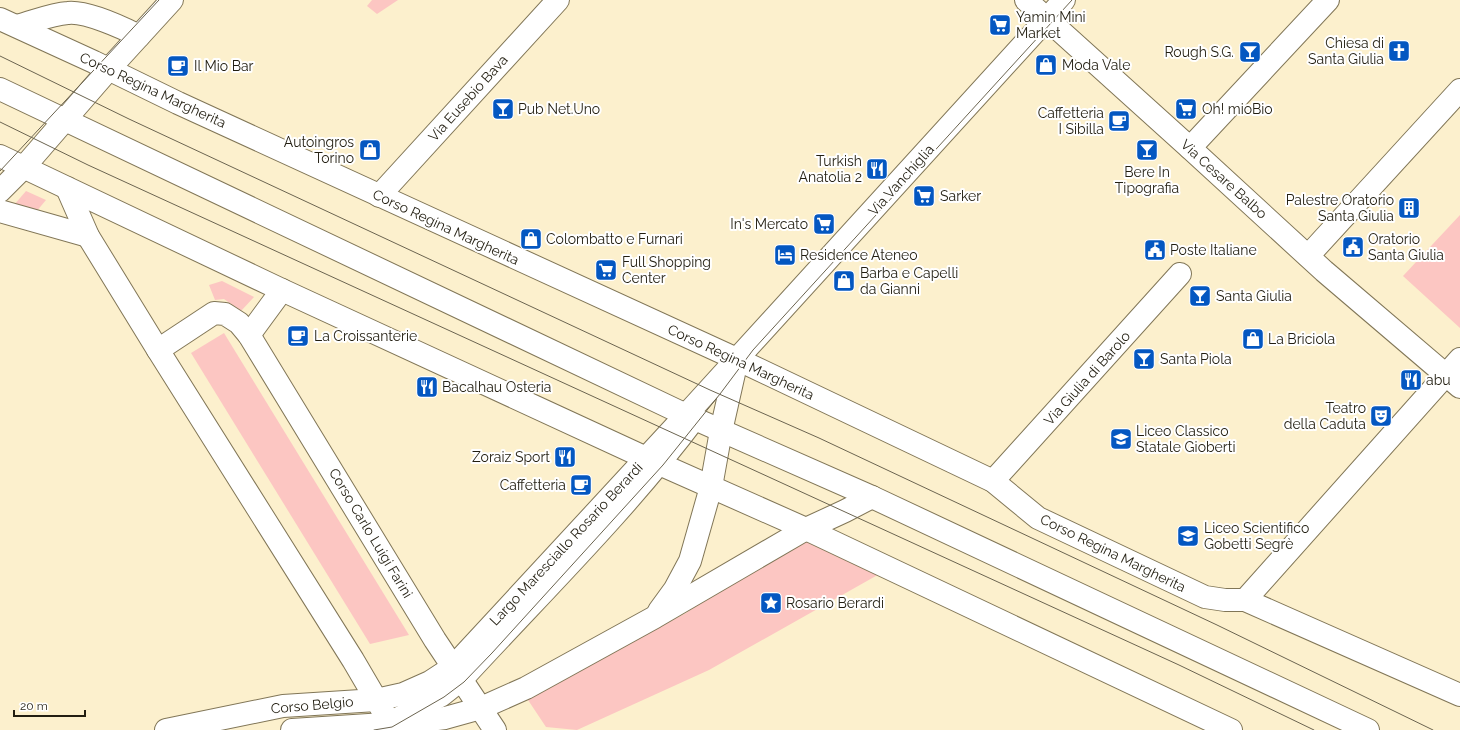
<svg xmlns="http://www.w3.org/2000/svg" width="1460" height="730" viewBox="0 0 1460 730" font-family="Raleway,sans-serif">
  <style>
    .green { fill: #fcc6c2 }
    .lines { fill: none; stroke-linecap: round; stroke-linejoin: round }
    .minor-casing { stroke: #817657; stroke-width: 24 }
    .major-casing { stroke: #817657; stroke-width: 24 }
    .minor { stroke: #fff; stroke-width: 22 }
    .major { stroke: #fff; stroke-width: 22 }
    .tram { stroke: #6b6450; stroke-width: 1 }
    .labels { text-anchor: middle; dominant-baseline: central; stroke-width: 4; stroke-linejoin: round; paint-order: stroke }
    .poi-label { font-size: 14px; fill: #221e11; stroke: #fff; text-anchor: start }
    .street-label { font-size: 14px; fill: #221e11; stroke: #fff }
  </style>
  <rect width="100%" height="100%" fill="#fcf0cd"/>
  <g class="green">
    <polygon points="372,0 398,0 377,14 367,6"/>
    <polygon points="26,191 46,200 36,212 14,205"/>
    <polygon points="1460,215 1460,328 1403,276"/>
    <polygon points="222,281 254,297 241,311 224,299 215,300 209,285"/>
    <polygon points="224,333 409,635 370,644 191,353"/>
    <polygon points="806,529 890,568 709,670 577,730 546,727 526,697 686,613"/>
  </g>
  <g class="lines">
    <g class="minor-casing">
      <g id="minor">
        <polyline points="1026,0 1190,148 1324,271 1460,387"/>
        <polyline points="0,19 94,62 178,103 743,362 993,481 1038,518 1205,597 1225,600 1245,600 1460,695"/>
        <path d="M17 26C33 22 51 14 68 13 86 11 123 28 139 36"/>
        <polyline points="1190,148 1328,0"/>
        <polyline points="0,156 282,290 646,458 806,529 1231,730"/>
        <polyline points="67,188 88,236 158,350 353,660 394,730"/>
        <polyline points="0,191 24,167 109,69 172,0"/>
        <polyline points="379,196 558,0"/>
        <polyline points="0,211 88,236"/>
        <polyline points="1308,256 1460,90"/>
        <polyline points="249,335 282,290"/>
        <polyline points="158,350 214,313 225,314 239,323 249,335 435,640 495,730"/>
        <polyline points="686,415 1064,0"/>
        <polyline points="721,431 737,360"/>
        <polyline points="993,481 1180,274"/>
        <polyline points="1245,600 1460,359"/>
        <path d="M386 725 442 695 462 679C541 593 625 511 695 418"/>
      </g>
    </g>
    <g class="major-casing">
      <g id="major">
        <polyline points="0,89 686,415 872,497 1368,730"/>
        <polyline points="659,611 675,589 690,561 711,487 721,431"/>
        <polyline points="166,730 283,706 376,700 403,694 430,682 453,667 686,415"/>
        <polyline points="292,730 415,722 445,718 481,708 526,688 655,617 806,529 845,511 872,497"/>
      </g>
    </g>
    <use href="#minor" class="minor"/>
    <use href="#major" class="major"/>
    <g class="tram">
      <polyline points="0,56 129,119 710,390 819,438 1217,625 1433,730"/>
      <polyline points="0,122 88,165 1179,665 1314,730"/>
      <polyline points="0,171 159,0"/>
      <polyline points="374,730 392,727 444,697 464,682 492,653 663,465 720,394 753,350 1072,0"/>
    </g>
  </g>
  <defs>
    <g id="supermarket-square" transform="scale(1.15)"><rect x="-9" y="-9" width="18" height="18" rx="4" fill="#0457c1" stroke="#fff"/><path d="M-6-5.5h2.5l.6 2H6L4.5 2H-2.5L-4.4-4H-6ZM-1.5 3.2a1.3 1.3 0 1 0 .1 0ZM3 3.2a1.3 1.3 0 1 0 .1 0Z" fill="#fff"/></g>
    <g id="church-square" transform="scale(1.15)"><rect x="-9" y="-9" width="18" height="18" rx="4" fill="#0457c1" stroke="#fff"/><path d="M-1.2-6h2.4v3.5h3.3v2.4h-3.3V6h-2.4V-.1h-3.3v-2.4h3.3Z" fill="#fff"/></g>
    <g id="bar-square" transform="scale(1.15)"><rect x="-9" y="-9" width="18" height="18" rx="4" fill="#0457c1" stroke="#fff"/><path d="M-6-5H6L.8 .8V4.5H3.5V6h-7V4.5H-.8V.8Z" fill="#fff"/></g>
    <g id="shop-square" transform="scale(1.15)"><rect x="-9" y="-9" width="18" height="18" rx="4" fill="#0457c1" stroke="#fff"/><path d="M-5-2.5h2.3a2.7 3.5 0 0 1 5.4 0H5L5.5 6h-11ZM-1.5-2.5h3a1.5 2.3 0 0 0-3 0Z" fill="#fff"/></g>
    <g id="cafe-square" transform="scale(1.15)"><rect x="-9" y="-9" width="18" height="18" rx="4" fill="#0457c1" stroke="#fff"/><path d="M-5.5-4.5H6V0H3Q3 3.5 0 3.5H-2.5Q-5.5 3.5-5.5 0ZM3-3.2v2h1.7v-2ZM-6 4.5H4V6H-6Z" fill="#fff"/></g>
    <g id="restaurant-square" transform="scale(1.15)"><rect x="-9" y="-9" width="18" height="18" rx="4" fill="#0457c1" stroke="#fff"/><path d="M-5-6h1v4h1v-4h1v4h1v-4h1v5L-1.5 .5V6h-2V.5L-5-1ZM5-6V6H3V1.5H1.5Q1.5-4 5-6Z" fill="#fff"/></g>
    <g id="building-square" transform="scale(1.15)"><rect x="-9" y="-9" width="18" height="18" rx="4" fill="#0457c1" stroke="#fff"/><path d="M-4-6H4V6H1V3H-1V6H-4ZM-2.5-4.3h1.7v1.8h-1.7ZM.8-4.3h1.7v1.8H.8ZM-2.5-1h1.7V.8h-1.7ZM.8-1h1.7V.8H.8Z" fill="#fff"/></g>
    <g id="civic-square" transform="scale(1.15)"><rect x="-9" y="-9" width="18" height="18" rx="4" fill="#0457c1" stroke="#fff"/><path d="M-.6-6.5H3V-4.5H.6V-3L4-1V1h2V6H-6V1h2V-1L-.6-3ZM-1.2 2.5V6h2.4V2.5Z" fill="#fff"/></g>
    <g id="hotel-square" transform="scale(1.15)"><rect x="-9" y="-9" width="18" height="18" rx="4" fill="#0457c1" stroke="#fff"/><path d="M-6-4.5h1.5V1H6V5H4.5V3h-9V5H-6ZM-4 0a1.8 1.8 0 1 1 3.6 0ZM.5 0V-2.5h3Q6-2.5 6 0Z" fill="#fff"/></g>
    <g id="theatre-square" transform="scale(1.15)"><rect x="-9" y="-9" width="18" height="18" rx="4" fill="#0457c1" stroke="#fff"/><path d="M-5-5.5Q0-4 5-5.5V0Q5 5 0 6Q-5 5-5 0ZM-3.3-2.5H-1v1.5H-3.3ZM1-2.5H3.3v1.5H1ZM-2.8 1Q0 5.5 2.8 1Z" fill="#fff"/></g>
    <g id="school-square" transform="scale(1.15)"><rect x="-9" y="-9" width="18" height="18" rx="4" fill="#0457c1" stroke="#fff"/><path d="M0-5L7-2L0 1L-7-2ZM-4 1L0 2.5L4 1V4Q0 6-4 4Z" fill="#fff"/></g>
    <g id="sight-square" transform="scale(1.15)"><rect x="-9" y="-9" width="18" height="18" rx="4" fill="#0457c1" stroke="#fff"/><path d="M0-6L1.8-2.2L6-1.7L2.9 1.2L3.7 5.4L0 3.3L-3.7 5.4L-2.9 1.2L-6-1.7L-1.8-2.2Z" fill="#fff"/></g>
  </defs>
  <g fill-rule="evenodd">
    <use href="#supermarket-square" x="1000" y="25"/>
    <use href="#church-square" x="1399" y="51"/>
    <use href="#bar-square" x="1250" y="52"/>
    <use href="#shop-square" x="1046" y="65"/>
    <use href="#cafe-square" x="178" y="66"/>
    <use href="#bar-square" x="503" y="109"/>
    <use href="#supermarket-square" x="1186" y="109"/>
    <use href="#cafe-square" x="1119" y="121"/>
    <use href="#shop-square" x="370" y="150"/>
    <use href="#bar-square" x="1147" y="150"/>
    <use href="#restaurant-square" x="877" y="169"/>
    <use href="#supermarket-square" x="924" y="196"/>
    <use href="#building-square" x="1409" y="208"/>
    <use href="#supermarket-square" x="824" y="224"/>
    <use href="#shop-square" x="531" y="239"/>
    <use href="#civic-square" x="1353" y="247"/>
    <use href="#civic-square" x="1155" y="250"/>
    <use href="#hotel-square" x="785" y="255"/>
    <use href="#supermarket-square" x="606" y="270"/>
    <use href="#shop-square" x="844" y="281"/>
    <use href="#bar-square" x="1200" y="296"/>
    <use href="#cafe-square" x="298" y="336"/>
    <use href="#shop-square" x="1253" y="339"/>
    <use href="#bar-square" x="1144" y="359"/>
    <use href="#restaurant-square" x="1411" y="380"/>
    <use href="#restaurant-square" x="427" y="387"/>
    <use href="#theatre-square" x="1381" y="416"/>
    <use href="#school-square" x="1121" y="439"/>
    <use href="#restaurant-square" x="565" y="457"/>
    <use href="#cafe-square" x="581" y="485"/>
    <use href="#school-square" x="1188" y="536"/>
    <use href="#sight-square" x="771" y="603"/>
  </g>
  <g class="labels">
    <g class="poi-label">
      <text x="1016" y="17">Yamin Mini<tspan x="1016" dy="16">Market</tspan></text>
      <text x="1384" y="43" text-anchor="end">Chiesa di<tspan x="1384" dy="16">Santa Giulia</tspan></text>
      <text x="1234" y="52" text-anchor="end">Rough S.G.</text>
      <text x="1062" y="65">Moda Vale</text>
      <text x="194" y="66">Il Mio Bar</text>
      <text x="518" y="109">Pub Net.Uno</text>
      <text x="1202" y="109">Oh! mioBio</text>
      <text x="1104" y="113" text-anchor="end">Caffetteria<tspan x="1104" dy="16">I Sibilla</tspan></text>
      <text x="354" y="142" text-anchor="end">Autoingros<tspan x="354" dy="16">Torino</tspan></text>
      <text x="862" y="161" text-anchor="end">Turkish<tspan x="862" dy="16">Anatolia 2</tspan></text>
      <text x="1147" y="172" text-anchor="middle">Bere In<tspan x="1147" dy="16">Tipografia</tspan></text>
      <text x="940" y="196">Sarker</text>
      <text x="1394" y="200" text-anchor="end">Palestre Oratorio<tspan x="1394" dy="16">Santa Giulia</tspan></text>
      <text x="808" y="224" text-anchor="end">In's Mercato</text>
      <text x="546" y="239">Colombatto e Furnari</text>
      <text x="1368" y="239">Oratorio<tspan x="1368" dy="16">Santa Giulia</tspan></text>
      <text x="1170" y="250">Poste Italiane</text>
      <text x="800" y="255">Residence Ateneo</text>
      <text x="622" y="262">Full Shopping<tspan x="622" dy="16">Center</tspan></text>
      <text x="860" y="273">Barba e Capelli<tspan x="860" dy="16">da Gianni</tspan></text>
      <text x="1216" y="296">Santa Giulia</text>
      <text x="314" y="336">La Croissanterie</text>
      <text x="1268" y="339">La Briciola</text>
      <text x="1160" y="359">Santa Piola</text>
      <text x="1426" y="380">abu</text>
      <text x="442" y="387">Bacalhau Osteria</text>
      <text x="1366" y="408" text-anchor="end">Teatro<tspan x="1366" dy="16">della Caduta</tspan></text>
      <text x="1136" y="431">Liceo Classico<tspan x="1136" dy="16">Statale Gioberti</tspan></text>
      <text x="550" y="457" text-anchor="end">Zoraiz Sport</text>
      <text x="566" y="485" text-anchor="end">Caffetteria</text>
      <text x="1204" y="528">Liceo Scientifico<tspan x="1204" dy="16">Gobetti Segrè</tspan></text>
      <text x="786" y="603">Rosario Berardi</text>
    </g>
    <g class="street-label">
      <text transform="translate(153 90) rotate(25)">Corso Regina Margherita</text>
      <text transform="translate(468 98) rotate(-48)">Via Eusebio Bava</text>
      <text transform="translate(1224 179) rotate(42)">Via Cesare Balbo</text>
      <text transform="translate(901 180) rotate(-48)">Via Vanchiglia</text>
      <text transform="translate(446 227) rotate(25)">Corso Regina Margherita</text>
      <text transform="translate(741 362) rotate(25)">Corso Regina Margherita</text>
      <text transform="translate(1087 378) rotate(-48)">Via Giulia di Barolo</text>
      <text transform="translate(371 533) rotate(59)">Corso Carlo Luigi Farini</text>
      <text transform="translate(566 544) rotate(-47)">Largo Maresciallo Rosario Berardi</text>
      <text transform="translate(1113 553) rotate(26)">Corso Regina Margherita</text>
      <text transform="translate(312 705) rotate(-5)">Corso Belgio</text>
    </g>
  </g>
  <path d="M14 710v6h71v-6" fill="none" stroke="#221e11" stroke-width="2"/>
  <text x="20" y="710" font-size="12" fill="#221e11" stroke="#ffffff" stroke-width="3" paint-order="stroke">20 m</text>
</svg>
